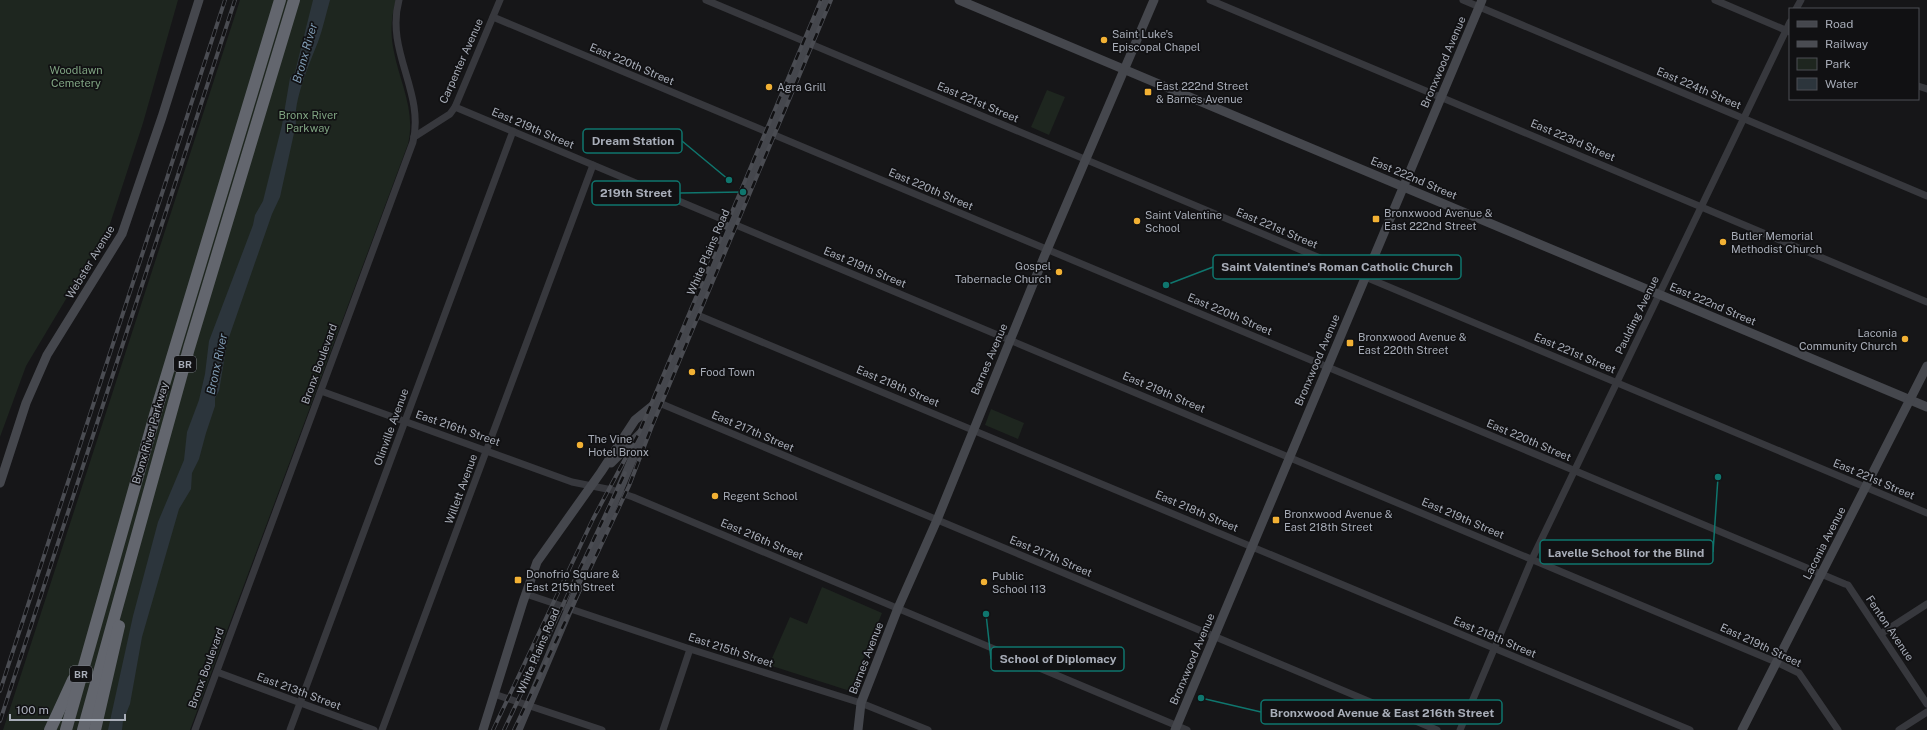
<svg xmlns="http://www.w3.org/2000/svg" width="1927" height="730" viewBox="0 0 1927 730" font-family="'Public Sans',sans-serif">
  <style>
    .green { fill: #1e261f }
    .water { fill: #2c353c }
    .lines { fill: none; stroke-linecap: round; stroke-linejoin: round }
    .street { stroke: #37383d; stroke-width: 7 }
    .secondary { stroke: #45474d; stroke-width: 9 }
    .highway { stroke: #63666e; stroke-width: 12 }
    .rail-casing { stroke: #4a4c52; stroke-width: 4 }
    .rail { stroke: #111113; stroke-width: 2.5; stroke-dasharray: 8; stroke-linecap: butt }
    .poi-dot { fill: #f2b134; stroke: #111113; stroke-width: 1.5 }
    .labels { text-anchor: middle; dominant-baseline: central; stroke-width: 3.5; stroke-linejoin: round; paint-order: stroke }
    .shield { fill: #111113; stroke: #7b7e86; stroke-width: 1 }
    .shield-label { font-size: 10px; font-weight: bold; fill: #a8adb8 }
    .poi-label { font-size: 11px; fill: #a8adb8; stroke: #111113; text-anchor: start }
    .street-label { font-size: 11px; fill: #a8adb8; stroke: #111113 }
    .park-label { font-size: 11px; fill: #7fa381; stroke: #111113 }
    .water-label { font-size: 12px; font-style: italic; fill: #7f9bb3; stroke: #111113 }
    .leader { fill: none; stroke: #0f766e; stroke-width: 1.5 }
    .callout-dot { fill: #0f766e; stroke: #111113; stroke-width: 1.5 }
    .callout { fill: #111113; stroke: #0f766e; stroke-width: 1.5 }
    .callout-label { font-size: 12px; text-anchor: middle; font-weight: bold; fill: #a8adb8 }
  </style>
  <rect width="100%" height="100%" fill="#161618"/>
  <g class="green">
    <polygon points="0,0 178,0 143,123 109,227 26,366 0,437"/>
    <path d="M240 0H396C391 17 390 34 394 52 400 83 416 111 408 144L190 730H3Z"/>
    <polygon points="1047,90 1065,97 1049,135 1031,127"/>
    <polygon points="991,409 1024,423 1018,439 985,425"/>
    <polygon points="822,587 882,613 850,691 769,665 790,617 807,624"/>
  </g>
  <path class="water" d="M313 0H330C326 14 323 28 318 42 309 65 293 101 296 124L280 197 272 214 227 343 219 391 215 398V406L206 433 199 459 192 473 191 489 179 509 142 637 130 704 123 721 122 730H108L133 616 158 522 184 460 187 432 199 400 205 374 209 341 253 225 255 215 263 201 282 125 290 78 295 72Z"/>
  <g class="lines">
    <g class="street">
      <polyline points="706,0 1927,513"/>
      <polyline points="1210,0 1927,302"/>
      <polyline points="1463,0 1927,196"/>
      <polyline points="1715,0 1790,32"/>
      <polyline points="1796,9 1801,0"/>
      <polyline points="493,17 1845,584 1848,585 1927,704"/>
      <polyline points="1918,86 1927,89"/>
      <polyline points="455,107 1776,662 1799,673 1838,730"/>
      <polyline points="414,137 450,114 455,107 500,0"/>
      <polyline points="695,314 1690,730"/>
      <polyline points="321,391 572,482 612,490 633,497 1187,730"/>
      <polyline points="657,402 1437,730"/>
      <polyline points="526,594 690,649 861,703 928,730"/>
      <polyline points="1882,633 1927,604"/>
      <polyline points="217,672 374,730"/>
      <polyline points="494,694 602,730"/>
      <path d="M195 730 413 142C425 92 385 51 399 0"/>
      <polyline points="290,730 513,131"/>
      <polyline points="382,730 593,165"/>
      <polyline points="663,730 690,649"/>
      <polyline points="1460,730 1532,559 1790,22"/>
      <polyline points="1899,730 1927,712"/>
    </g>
    <g class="secondary">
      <polyline points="959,0 1927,407"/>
      <polyline points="611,463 643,431"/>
      <polyline points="0,483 26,403 47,355 122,234 162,117 199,0"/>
      <polyline points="483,730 523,602 537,562 601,472 635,420 656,403"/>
      <polyline points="518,730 826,0"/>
      <polyline points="858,730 861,703 898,608 937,520 1044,257 1154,0"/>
      <polyline points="1175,730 1482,0"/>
      <polyline points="1742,730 1927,366"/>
    </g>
    <g class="highway">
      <polyline points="50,730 73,680"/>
      <polyline points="66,730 159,401 280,0"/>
      <polyline points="83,730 189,348 294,0"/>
      <polyline points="95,730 119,626"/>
    </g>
    <g class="rail-casing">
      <g id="rail">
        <polyline points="0,691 225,0"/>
        <polyline points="0,721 235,0"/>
        <polyline points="493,730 593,519 639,433 821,0"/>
        <polyline points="504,730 625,473"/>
        <polyline points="514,730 629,486 652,426 831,0"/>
      </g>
    </g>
    <use href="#rail" class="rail"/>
  </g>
  <g class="poi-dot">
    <circle cx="1104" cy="40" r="4"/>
    <circle cx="769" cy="87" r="4"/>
    <rect x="1144" y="88" width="8" height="8" rx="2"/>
    <rect x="1372" y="215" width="8" height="8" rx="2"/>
    <circle cx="1137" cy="221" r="4"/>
    <circle cx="1723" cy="242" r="4"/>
    <circle cx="1059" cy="272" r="4"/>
    <circle cx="1905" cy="339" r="4"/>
    <rect x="1346" y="339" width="8" height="8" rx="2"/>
    <circle cx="692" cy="372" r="4"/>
    <circle cx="580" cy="445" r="4"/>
    <circle cx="715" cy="496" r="4"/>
    <rect x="1272" y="516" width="8" height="8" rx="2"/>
    <rect x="514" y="576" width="8" height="8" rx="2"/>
    <circle cx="984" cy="582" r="4"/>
  </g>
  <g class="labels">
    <g class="shield">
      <rect x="174" y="356" width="22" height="16" rx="3"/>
      <rect x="70" y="666" width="22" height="16" rx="3"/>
    </g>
    <g class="shield-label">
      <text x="185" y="364">BR</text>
      <text x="81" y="674">BR</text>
    </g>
    <g class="poi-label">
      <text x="1112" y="34">Saint Luke's<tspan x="1112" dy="13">Episcopal Chapel</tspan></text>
      <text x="1156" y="86">East 222nd Street<tspan x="1156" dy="13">&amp; Barnes Avenue</tspan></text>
      <text x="777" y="87">Agra Grill</text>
      <text x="1384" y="213">Bronxwood Avenue &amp;<tspan x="1384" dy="13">East 222nd Street</tspan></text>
      <text x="1145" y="215">Saint Valentine<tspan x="1145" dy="13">School</tspan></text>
      <text x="1731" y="236">Butler Memorial<tspan x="1731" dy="13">Methodist Church</tspan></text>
      <text x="1051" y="266" text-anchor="end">Gospel<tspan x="1051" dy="13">Tabernacle Church</tspan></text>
      <text x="1897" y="333" text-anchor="end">Laconia<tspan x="1897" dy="13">Community Church</tspan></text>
      <text x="1358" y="337">Bronxwood Avenue &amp;<tspan x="1358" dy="13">East 220th Street</tspan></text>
      <text x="700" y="372">Food Town</text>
      <text x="588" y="439">The Vine<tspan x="588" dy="13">Hotel Bronx</tspan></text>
      <text x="723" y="496">Regent School</text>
      <text x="1284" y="514">Bronxwood Avenue &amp;<tspan x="1284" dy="13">East 218th Street</tspan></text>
      <text x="526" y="574">Donofrio Square &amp;<tspan x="526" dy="13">East 215th Street</tspan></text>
      <text x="992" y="576">Public<tspan x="992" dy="13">School 113</tspan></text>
    </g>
    <g class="street-label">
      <text transform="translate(461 61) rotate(-66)">Carpenter Avenue</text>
      <text transform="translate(1443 62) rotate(-67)">Bronxwood Avenue</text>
      <text transform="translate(632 64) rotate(23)">East 220th Street</text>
      <text transform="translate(1699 88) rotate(23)">East 224th Street</text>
      <text transform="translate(978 102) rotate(23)">East 221st Street</text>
      <text transform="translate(533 128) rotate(23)">East 219th Street</text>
      <text transform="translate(1573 140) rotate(23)">East 223rd Street</text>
      <text transform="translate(1414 178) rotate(23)">East 222nd Street</text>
      <text transform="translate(931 189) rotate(23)">East 220th Street</text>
      <text transform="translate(1277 228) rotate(23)">East 221st Street</text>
      <text transform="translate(708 252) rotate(-67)">White Plains Road</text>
      <text transform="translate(90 262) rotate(-59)">Webster Avenue</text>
      <text transform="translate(865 267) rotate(23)">East 219th Street</text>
      <text transform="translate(1713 304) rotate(23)">East 222nd Street</text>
      <text transform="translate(1230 314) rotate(23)">East 220th Street</text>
      <text transform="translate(1637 315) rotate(-64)">Paulding Avenue</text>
      <text transform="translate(1575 353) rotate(23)">East 221st Street</text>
      <text transform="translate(989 359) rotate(-67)">Barnes Avenue</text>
      <text transform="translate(1317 360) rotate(-67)">Bronxwood Avenue</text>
      <text transform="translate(319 364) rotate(-70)">Bronx Boulevard</text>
      <text transform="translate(898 386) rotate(23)">East 218th Street</text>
      <text transform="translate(1164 392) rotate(23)">East 219th Street</text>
      <text transform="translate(391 427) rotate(-70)">Olinville Avenue</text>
      <text transform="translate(458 428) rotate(19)">East 216th Street</text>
      <text transform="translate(753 431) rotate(23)">East 217th Street</text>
      <text transform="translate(150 433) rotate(-74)">Bronx River Parkway</text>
      <text transform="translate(1529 440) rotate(23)">East 220th Street</text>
      <text transform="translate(1874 479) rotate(23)">East 221st Street</text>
      <text transform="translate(461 489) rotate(-70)">Willett Avenue</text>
      <text transform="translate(1197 511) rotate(23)">East 218th Street</text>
      <text transform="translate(1463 518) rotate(23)">East 219th Street</text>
      <text transform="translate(762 539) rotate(23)">East 216th Street</text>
      <text transform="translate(1824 543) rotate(-63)">Laconia Avenue</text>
      <text transform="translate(1051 556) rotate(23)">East 217th Street</text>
      <text transform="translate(1890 628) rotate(56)">Fenton Avenue</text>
      <text transform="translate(1495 637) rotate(23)">East 218th Street</text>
      <text transform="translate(1761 645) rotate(25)">East 219th Street</text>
      <text transform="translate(731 650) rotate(18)">East 215th Street</text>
      <text transform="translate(538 651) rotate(-67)">White Plains Road</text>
      <text transform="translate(866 658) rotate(-69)">Barnes Avenue</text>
      <text transform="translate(1192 659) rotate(-67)">Bronxwood Avenue</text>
      <text transform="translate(206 668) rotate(-70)">Bronx Boulevard</text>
      <text transform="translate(299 691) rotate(20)">East 213th Street</text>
    </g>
    <g class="park-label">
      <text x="76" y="70">Woodlawn<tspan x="76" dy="13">Cemetery</tspan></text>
      <text x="308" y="115">Bronx River<tspan x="308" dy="13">Parkway</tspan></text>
    </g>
    <g class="water-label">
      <text transform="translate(305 53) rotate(-74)">Bronx River</text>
      <text transform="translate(217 364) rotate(-78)">Bronx River</text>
    </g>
  </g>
  <path class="leader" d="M729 180L682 141M743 192L680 193M1166 285L1213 267M1718 477L1713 552M986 614L991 659M1201 698L1261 712"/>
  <g class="callout-dot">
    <circle cx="729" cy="180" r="4"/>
    <circle cx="743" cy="192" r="4"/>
    <circle cx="1166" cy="285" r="4"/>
    <circle cx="1718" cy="477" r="4"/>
    <circle cx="986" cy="614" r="4"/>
    <circle cx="1201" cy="698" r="4"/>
  </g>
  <g class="callout">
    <rect x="583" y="129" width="99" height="24" rx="4"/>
    <rect x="592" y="181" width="88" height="24" rx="4"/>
    <rect x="1213" y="255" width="248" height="24" rx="4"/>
    <rect x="1540" y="540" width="173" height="24" rx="4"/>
    <rect x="991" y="647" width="133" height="24" rx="4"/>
    <rect x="1261" y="700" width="241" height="24" rx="4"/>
  </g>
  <g class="callout-label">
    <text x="633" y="145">Dream Station</text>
    <text x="636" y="197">219th Street</text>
    <text x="1337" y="271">Saint Valentine's Roman Catholic Church</text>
    <text x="1626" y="557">Lavelle School for the Blind</text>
    <text x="1058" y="663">School of Diplomacy</text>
    <text x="1382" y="717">Bronxwood Avenue &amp; East 216th Street</text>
  </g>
  <rect x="1789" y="8" width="130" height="92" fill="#111113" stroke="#4d4f55"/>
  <rect x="1797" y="21" width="20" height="6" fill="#45474d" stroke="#4d4f55"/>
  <text x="1825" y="28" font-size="12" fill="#a8adb8">Road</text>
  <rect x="1797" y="41" width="20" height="6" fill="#4a4c52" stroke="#4d4f55"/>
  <text x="1825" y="48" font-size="12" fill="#a8adb8">Railway</text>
  <rect x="1797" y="58" width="20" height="12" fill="#1e261f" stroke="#4d4f55"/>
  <text x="1825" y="68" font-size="12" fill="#a8adb8">Park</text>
  <rect x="1797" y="78" width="20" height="12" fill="#2c353c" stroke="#4d4f55"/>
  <text x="1825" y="88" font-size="12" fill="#a8adb8">Water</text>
  <path d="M10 714v6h115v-6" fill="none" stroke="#a8adb8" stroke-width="2"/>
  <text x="16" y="714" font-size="12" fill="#a8adb8" stroke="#111113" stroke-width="3" paint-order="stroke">100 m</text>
</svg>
